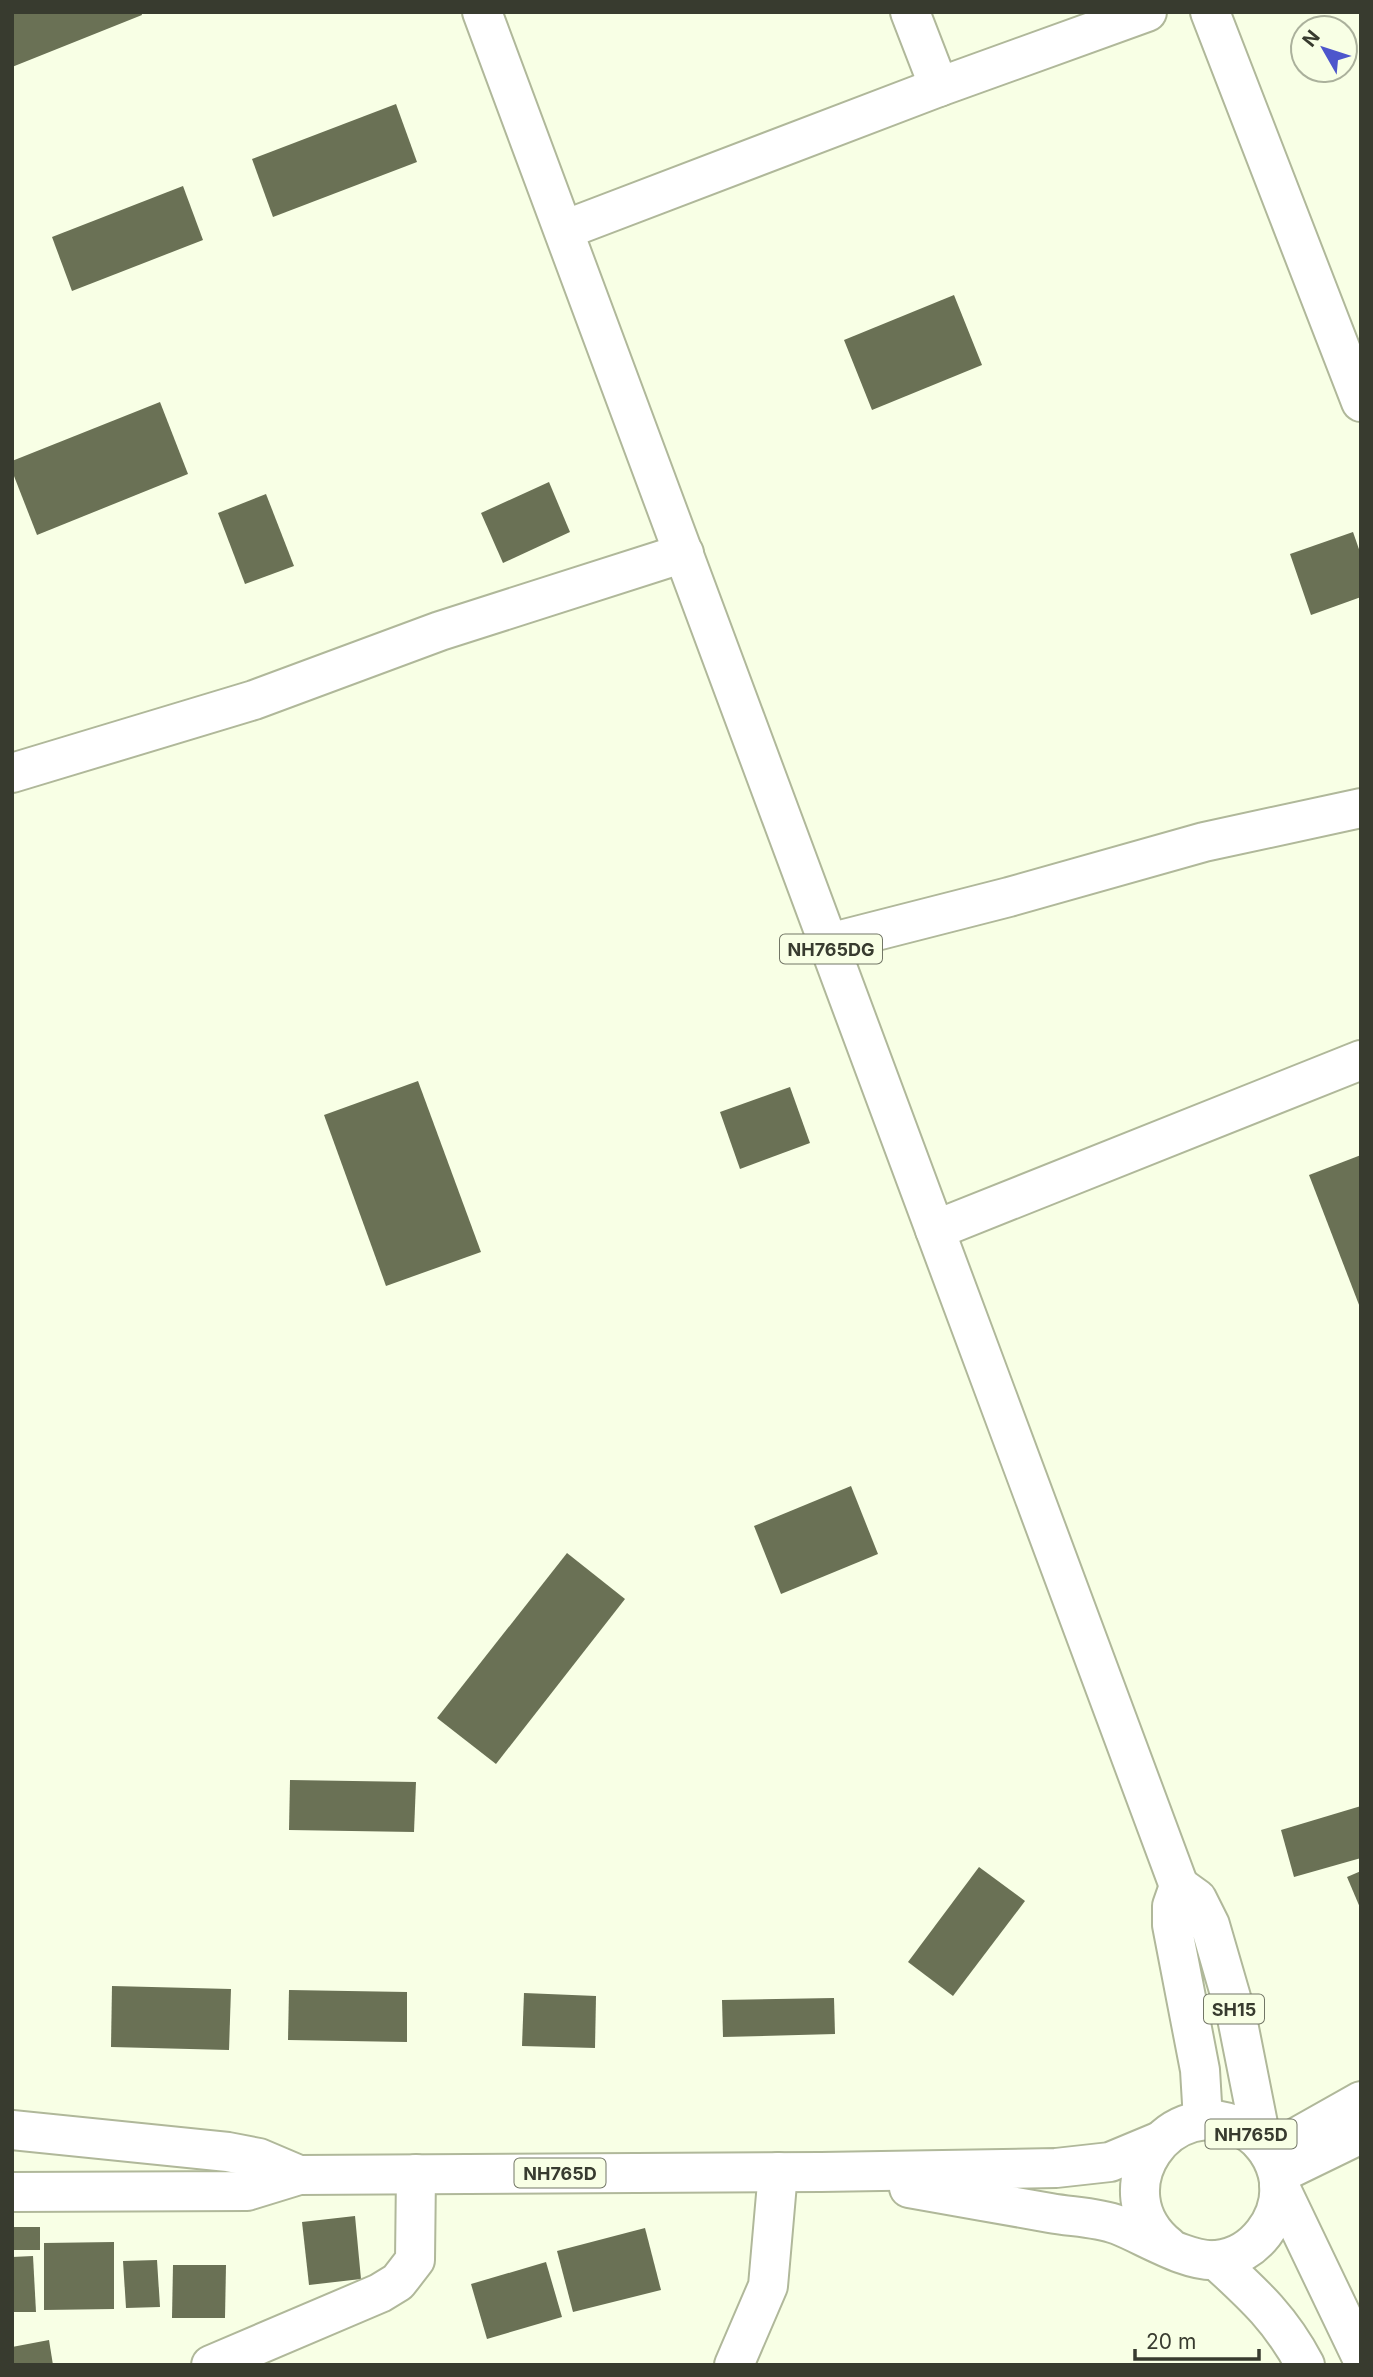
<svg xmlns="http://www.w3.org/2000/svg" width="1373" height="2377" viewBox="0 0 1373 2377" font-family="Inter,sans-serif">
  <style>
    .building { fill: #6a7155 }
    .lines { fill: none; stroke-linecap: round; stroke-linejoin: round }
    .minor-casing { stroke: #b0b89a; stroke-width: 42 }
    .major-casing { stroke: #b0b89a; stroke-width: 42 }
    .highway-casing { stroke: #b0b89a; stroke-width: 42 }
    .minor { stroke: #fff; stroke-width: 38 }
    .major { stroke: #fff; stroke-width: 38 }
    .highway { stroke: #fff; stroke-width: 38 }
    .labels { text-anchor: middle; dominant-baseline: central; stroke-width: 7; stroke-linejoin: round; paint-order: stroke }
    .shield { fill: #f8ffe5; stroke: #727666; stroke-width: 2 }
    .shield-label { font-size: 18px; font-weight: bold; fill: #383b2f }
  </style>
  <rect width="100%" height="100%" fill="#f8ffe5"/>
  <g class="building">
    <polygon points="12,12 141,12 142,15 12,67"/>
    <polygon points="396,104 417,162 273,217 252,159"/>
    <polygon points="183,186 203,240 72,291 52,237"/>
    <polygon points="954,295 982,365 872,410 844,340"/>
    <polygon points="160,402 188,474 37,535 12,471 12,461"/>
    <polygon points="549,482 570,532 503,563 481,513"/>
    <polygon points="266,494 294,566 245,584 218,513"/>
    <polygon points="1353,532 1361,555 1361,597 1311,615 1290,554"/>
    <polygon points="418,1081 481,1252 386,1286 324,1115"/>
    <polygon points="790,1087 810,1143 740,1169 720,1112"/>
    <polygon points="1361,1155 1361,1310 1309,1175"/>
    <polygon points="851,1486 878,1554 781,1594 754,1526"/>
    <polygon points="567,1553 625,1599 496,1764 437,1718"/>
    <polygon points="290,1780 416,1782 414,1832 289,1830"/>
    <polygon points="1361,1806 1361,1858 1294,1877 1281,1830"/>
    <polygon points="979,1867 1025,1901 953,1996 908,1962"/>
    <polygon points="1361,1871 1361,1910 1347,1877"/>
    <polygon points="112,1986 231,1989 229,2050 111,2047"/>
    <polygon points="289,1990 407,1992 407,2042 288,2040"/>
    <polygon points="524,1993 596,1996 595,2048 522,2046"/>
    <polygon points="834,1998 835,2034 723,2037 722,2000"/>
    <polygon points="355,2216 361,2279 309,2285 302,2222"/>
    <rect x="12" y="2227" width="28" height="23"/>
    <polygon points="645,2228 661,2290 573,2312 557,2251"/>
    <polygon points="114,2242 114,2309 44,2310 44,2243"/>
    <polygon points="33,2256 36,2312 12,2312 12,2257"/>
    <polygon points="157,2260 160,2307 126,2308 123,2261"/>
    <polygon points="546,2262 562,2317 487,2339 471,2284"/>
    <polygon points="173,2265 226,2265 225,2318 172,2318"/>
    <polygon points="49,2340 53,2365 14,2365 12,2347"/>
  </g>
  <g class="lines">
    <g class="minor-casing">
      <g id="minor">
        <polyline points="910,12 939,87"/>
        <polyline points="1210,12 1361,402"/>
        <polyline points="564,230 939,87 1147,12"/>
        <polyline points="12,773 254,700 440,631 684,553"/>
        <polyline points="829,943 1009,897 1204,842 1361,808"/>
        <polyline points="935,1230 1361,1060"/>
        <polyline points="1269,2153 1361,2101"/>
        <polyline points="1287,2170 1361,2134"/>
        <polyline points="211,2365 380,2293 398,2282 415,2260 416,2174"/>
        <polyline points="734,2365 768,2286 778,2172"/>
      </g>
    </g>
    <g class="major-casing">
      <polyline id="major" points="1203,2120 1200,2070 1172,1925 1172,1906 1179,1886 1197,1899 1210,1925 1237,2018 1262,2144"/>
    </g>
    <g class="highway-casing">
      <g id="highway">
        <polyline points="482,12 1179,1886"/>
        <polyline points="12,2130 228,2152 259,2158 299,2175"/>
        <polyline points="1279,2185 1361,2356"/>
        <path d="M909 2188C956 2196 1003 2205 1050 2213 1072 2217 1097 2217 1118 2225 1146 2236 1188 2263 1217 2260 1255 2256 1283 2218 1279 2181 1276 2160 1263 2140 1245 2130 1170 2088 1099 2191 1168 2246"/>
        <polyline points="12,2192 247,2191 299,2175 821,2172 1056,2168 1110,2162 1158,2142"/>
        <path d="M1216 2260C1253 2294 1281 2319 1305 2365"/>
      </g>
    </g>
    <use href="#minor" class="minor"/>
    <use href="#major" class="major"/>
    <use href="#highway" class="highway"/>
  </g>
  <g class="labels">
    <g class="shield">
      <rect x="780" y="934.5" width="102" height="29" rx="5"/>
      <rect x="1204" y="1994.5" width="60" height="29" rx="5"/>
      <rect x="1205.5" y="2119.5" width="91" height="29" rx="5"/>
      <rect x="514.5" y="2158.5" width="91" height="29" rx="5"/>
    </g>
    <g class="shield-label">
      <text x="831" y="949">NH765DG</text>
      <text x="1234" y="2009">SH15</text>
      <text x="1251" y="2134">NH765D</text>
      <text x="560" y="2173">NH765D</text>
    </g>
  </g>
  <rect width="1373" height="2377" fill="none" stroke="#383b2f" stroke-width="28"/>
  <g transform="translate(1324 49) rotate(309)"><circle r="33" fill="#f8ffe5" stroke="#abb19c" stroke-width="2"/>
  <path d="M0-5L12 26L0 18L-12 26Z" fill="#4d56cc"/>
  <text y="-10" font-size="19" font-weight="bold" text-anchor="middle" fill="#383b2f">N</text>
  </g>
  <path d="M1135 2349v10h124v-10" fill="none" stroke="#383b2f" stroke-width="3.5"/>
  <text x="1146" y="2349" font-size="21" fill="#383b2f" stroke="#f8ffe5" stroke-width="5" paint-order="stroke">20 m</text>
</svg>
